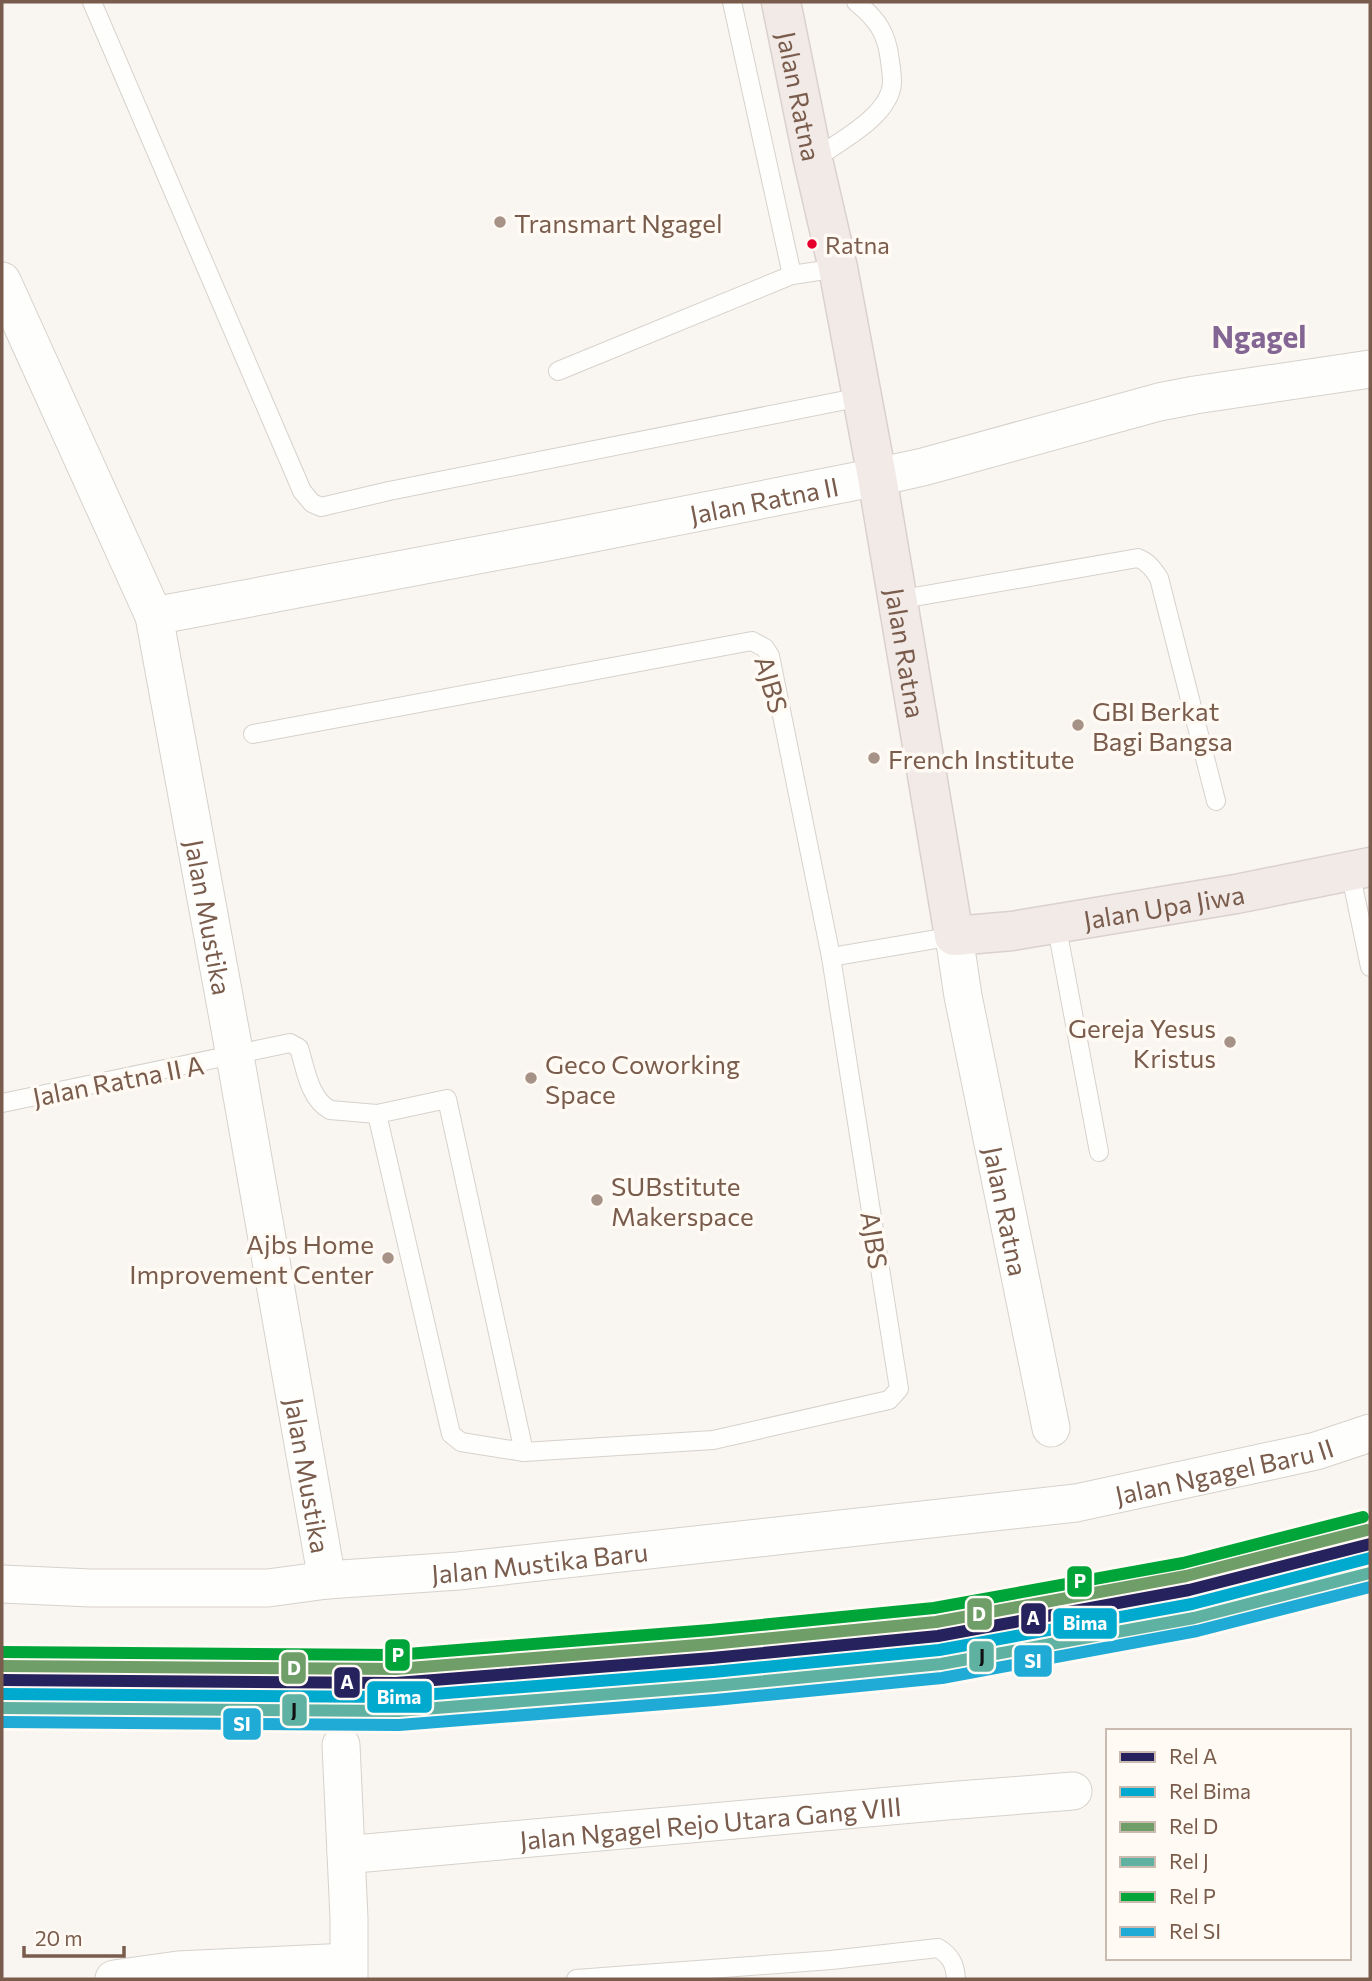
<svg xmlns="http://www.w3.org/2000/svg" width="1372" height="1981" viewBox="0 0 1372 1981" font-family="Commissioner,sans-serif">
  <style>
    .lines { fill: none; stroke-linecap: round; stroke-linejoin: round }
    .lane-casing { stroke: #d7d1cb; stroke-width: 20 }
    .street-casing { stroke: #d7d1cb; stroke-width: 39 }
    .highway-casing { stroke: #dad1cc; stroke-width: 41 }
    .lane { stroke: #fefefd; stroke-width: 18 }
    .street { stroke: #fefefd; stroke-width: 37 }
    .highway { stroke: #f2eae7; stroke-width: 38 }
    .rail-1-casing { stroke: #fffaf3; stroke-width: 18 }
    .rail-2-casing { stroke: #fffaf3; stroke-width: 18 }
    .rail-3-casing { stroke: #fffaf3; stroke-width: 18 }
    .rail-4-casing { stroke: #fffaf3; stroke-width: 18 }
    .rail-5-casing { stroke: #fffaf3; stroke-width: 18 }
    .rail-6-casing { stroke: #fffaf3; stroke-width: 18 }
    .rail-1 { stroke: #26225e; stroke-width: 12 }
    .rail-2 { stroke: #00a9ce; stroke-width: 12 }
    .rail-3 { stroke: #6f9e68; stroke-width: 12 }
    .rail-4 { stroke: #5fb2a2; stroke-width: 12 }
    .rail-5 { stroke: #00a53a; stroke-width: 12 }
    .rail-6 { stroke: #20abd6; stroke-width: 12 }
    .poi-dot { fill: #a69286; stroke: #fffaf3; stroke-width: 2.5 }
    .bus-dot { fill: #e4002b; stroke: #fffaf3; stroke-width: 2.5 }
    .labels { text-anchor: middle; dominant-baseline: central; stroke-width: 7; stroke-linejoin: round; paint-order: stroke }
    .bus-label { font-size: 24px; fill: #7a5c4d; stroke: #fffaf3; text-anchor: start }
    .street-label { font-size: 26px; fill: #7a5c4d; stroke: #fffaf3 }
    .poi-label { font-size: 26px; fill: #7a5c4d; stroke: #fffaf3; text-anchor: start }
    .quarter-label { font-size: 30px; font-weight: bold; fill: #846695; stroke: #fffaf3 }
    .line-badge { stroke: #fffaf3; stroke-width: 2.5 }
    .badge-label { font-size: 19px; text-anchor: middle; font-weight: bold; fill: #fff }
    .pale-badge-label { font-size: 19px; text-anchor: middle; font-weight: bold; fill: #111 }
  </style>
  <rect width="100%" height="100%" fill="#f9f5f0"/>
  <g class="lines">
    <g class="lane-casing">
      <g id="lane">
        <polyline points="92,2 302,491 312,503 321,507 389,491 861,397"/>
        <polyline points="732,2 792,275"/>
        <path d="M813 160C838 142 891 116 892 82 892 75 891 68 890 61 887 33 877 19 856 2"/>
        <polyline points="558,371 792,275 838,268"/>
        <path d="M897 600 1138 558C1148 562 1153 569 1159 578L1216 801"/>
        <polyline points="253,734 752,641 765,648 770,656 831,957 899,1389 889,1400 713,1440 524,1452 461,1442 451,1434 377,1114"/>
        <polyline points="1350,871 1370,967"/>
        <polyline points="1056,923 1099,1152"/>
        <polyline points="831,957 954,936"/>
        <path d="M2 1103 290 1043 299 1048C306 1070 309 1098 330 1110L377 1114 447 1099 524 1452"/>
        <path d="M576 1979 831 1960 938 1948C951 1956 955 1964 956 1979"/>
      </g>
    </g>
    <g class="street-casing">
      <g id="street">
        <path id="s1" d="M2 281 154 616 235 1056 327 1580"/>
        <path id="s2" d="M154 616 558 540 877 477 923 467 1159 402 1195 395 1370 369"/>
        <path id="s3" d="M954 936 963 996 1051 1428"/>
        <path id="s4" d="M2 1584 91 1588H268L327 1580 458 1571 1076 1503 1316 1451 1370 1433"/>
        <polyline points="341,1745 349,1918 349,1979"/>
        <path id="s5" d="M346 1852 355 1854 946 1801 1073 1791"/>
        <polyline points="114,1979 178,1970 348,1962"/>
      </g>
    </g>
    <g class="highway-casing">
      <g id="highway">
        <path id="s6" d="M781 2 813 160 838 268 877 477 954 936 1012 931 1236 894 1370 867"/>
      </g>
    </g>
    <use href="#lane" class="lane"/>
    <use href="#street" class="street"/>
    <use href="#highway" class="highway"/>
    <g class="rail-1-casing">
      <polyline id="rail-1" points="2,1680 396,1683 712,1658 938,1636 1189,1590 1370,1544"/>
    </g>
    <g class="rail-2-casing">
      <polyline id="rail-2" points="2,1694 397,1697 713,1672 939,1650 1192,1604 1370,1558"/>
    </g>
    <g class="rail-3-casing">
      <polyline id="rail-3" points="2,1666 396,1669 711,1644 936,1622 1186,1576 1367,1530"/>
    </g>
    <g class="rail-4-casing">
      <polyline id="rail-4" points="2,1708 398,1711 714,1686 941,1664 1194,1618 1370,1573"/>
    </g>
    <g class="rail-5-casing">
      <polyline id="rail-5" points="2,1652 395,1655 710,1630 934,1608 1183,1563 1363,1517"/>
    </g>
    <g class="rail-6-casing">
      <polyline id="rail-6" points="2,1722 399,1725 715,1700 942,1678 1197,1631 1370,1587"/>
    </g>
    <use href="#rail-1" class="rail-1"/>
    <use href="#rail-2" class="rail-2"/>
    <use href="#rail-3" class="rail-3"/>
    <use href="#rail-4" class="rail-4"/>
    <use href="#rail-5" class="rail-5"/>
    <use href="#rail-6" class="rail-6"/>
  </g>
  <g class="poi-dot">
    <circle cx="500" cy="222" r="7"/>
    <circle cx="1078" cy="725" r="7"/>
    <circle cx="874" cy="758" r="7"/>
    <circle cx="1230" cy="1042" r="7"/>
    <circle cx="531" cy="1078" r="7"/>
    <circle cx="597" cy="1200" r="7"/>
    <circle cx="388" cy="1258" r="7"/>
  </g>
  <circle class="bus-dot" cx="812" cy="244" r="6"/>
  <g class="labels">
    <g class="bus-label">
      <text x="825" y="244">Ratna</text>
    </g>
    <g class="street-label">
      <text stroke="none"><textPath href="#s6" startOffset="96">Jalan Ratna</textPath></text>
      <text stroke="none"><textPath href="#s2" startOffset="621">Jalan Ratna II</textPath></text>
      <text stroke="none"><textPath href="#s6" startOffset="663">Jalan Ratna</textPath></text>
      <text transform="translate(772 684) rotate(74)">AJBS</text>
      <text stroke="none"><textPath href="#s6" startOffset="1162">Jalan Upa Jiwa</textPath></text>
      <text stroke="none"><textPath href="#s1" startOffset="674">Jalan Mustika</textPath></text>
      <text transform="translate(118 1080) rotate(-11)">Jalan Ratna II A</text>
      <text stroke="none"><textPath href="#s3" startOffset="280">Jalan Ratna</textPath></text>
      <text transform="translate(875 1240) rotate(81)">AJBS</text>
      <text stroke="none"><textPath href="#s4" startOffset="1230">Jalan Ngagel Baru II</textPath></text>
      <text stroke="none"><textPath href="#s1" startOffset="1241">Jalan Mustika</textPath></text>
      <text stroke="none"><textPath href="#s4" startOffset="539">Jalan Mustika Baru</textPath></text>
      <text stroke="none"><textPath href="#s5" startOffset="366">Jalan Ngagel Rejo Utara Gang VIII</textPath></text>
    </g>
    <g class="poi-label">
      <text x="514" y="222">Transmart Ngagel</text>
      <text x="1092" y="710">GBI Berkat<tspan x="1092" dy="30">Bagi Bangsa</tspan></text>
      <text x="888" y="758">French Institute</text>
      <text x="1216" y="1027" text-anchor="end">Gereja Yesus<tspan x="1216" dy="30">Kristus</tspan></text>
      <text x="545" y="1063">Geco Coworking<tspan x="545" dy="30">Space</tspan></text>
      <text x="611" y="1185">SUBstitute<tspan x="611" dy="30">Makerspace</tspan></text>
      <text x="374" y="1243" text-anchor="end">Ajbs Home<tspan x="374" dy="30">Improvement Center</tspan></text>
    </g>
    <g class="quarter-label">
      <text x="1259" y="335">Ngagel</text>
    </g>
  </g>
  <g class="line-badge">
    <rect x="1066" y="1565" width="27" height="33" rx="7" fill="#00a53a"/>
    <rect x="966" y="1597" width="27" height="34" rx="7" fill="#6f9e68"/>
    <rect x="1020" y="1602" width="27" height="33" rx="7" fill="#26225e"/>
    <rect x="1052" y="1607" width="66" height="33" rx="7" fill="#00a9ce"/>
    <rect x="384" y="1638" width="27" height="34" rx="7" fill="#00a53a"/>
    <rect x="968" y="1640" width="27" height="33" rx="7" fill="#5fb2a2"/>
    <rect x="1013" y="1644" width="40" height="34" rx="7" fill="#20abd6"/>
    <rect x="280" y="1651" width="27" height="34" rx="7" fill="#6f9e68"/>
    <rect x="333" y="1666" width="28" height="33" rx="7" fill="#26225e"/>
    <rect x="366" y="1680" width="67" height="34" rx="7" fill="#00a9ce"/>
    <rect x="281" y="1693" width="27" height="34" rx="7" fill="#5fb2a2"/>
    <rect x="222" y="1707" width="40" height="34" rx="7" fill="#20abd6"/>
  </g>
  <g class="badge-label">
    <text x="1080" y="1588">P</text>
    <text x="979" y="1621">D</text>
    <text x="1033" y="1625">A</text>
    <text x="1085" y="1630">Bima</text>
    <text x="398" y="1662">P</text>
    <text x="1033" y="1668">SI</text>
    <text x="294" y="1675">D</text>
    <text x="347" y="1689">A</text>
    <text x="399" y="1704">Bima</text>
    <text x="242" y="1731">SI</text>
  </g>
  <g class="pale-badge-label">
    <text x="982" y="1663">J</text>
    <text x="294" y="1717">J</text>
  </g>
  <rect width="1372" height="1981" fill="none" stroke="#7a5c4d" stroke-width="7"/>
  <rect x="1106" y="1729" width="245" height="231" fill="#fffaf3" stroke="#cabbb1" stroke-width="2"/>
  <rect x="1120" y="1752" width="35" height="10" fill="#26225e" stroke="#cabbb1" stroke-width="2"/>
  <text x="1169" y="1764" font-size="21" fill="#7a5c4d">Rel A</text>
  <rect x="1120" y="1787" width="35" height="10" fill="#00a9ce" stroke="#cabbb1" stroke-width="2"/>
  <text x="1169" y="1799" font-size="21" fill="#7a5c4d">Rel Bima</text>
  <rect x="1120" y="1822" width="35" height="10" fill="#6f9e68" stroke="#cabbb1" stroke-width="2"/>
  <text x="1169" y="1834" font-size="21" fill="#7a5c4d">Rel D</text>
  <rect x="1120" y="1857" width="35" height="10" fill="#5fb2a2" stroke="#cabbb1" stroke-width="2"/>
  <text x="1169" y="1869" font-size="21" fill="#7a5c4d">Rel J</text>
  <rect x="1120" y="1892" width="35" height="10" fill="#00a53a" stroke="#cabbb1" stroke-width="2"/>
  <text x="1169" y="1904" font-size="21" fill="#7a5c4d">Rel P</text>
  <rect x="1120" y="1927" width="35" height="10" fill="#20abd6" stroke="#cabbb1" stroke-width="2"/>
  <text x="1169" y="1939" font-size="21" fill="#7a5c4d">Rel SI</text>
  <path d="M24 1946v10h100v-10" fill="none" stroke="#7a5c4d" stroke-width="3.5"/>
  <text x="35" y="1946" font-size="21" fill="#7a5c4d" stroke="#fffaf3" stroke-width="5" paint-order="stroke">20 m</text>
</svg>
